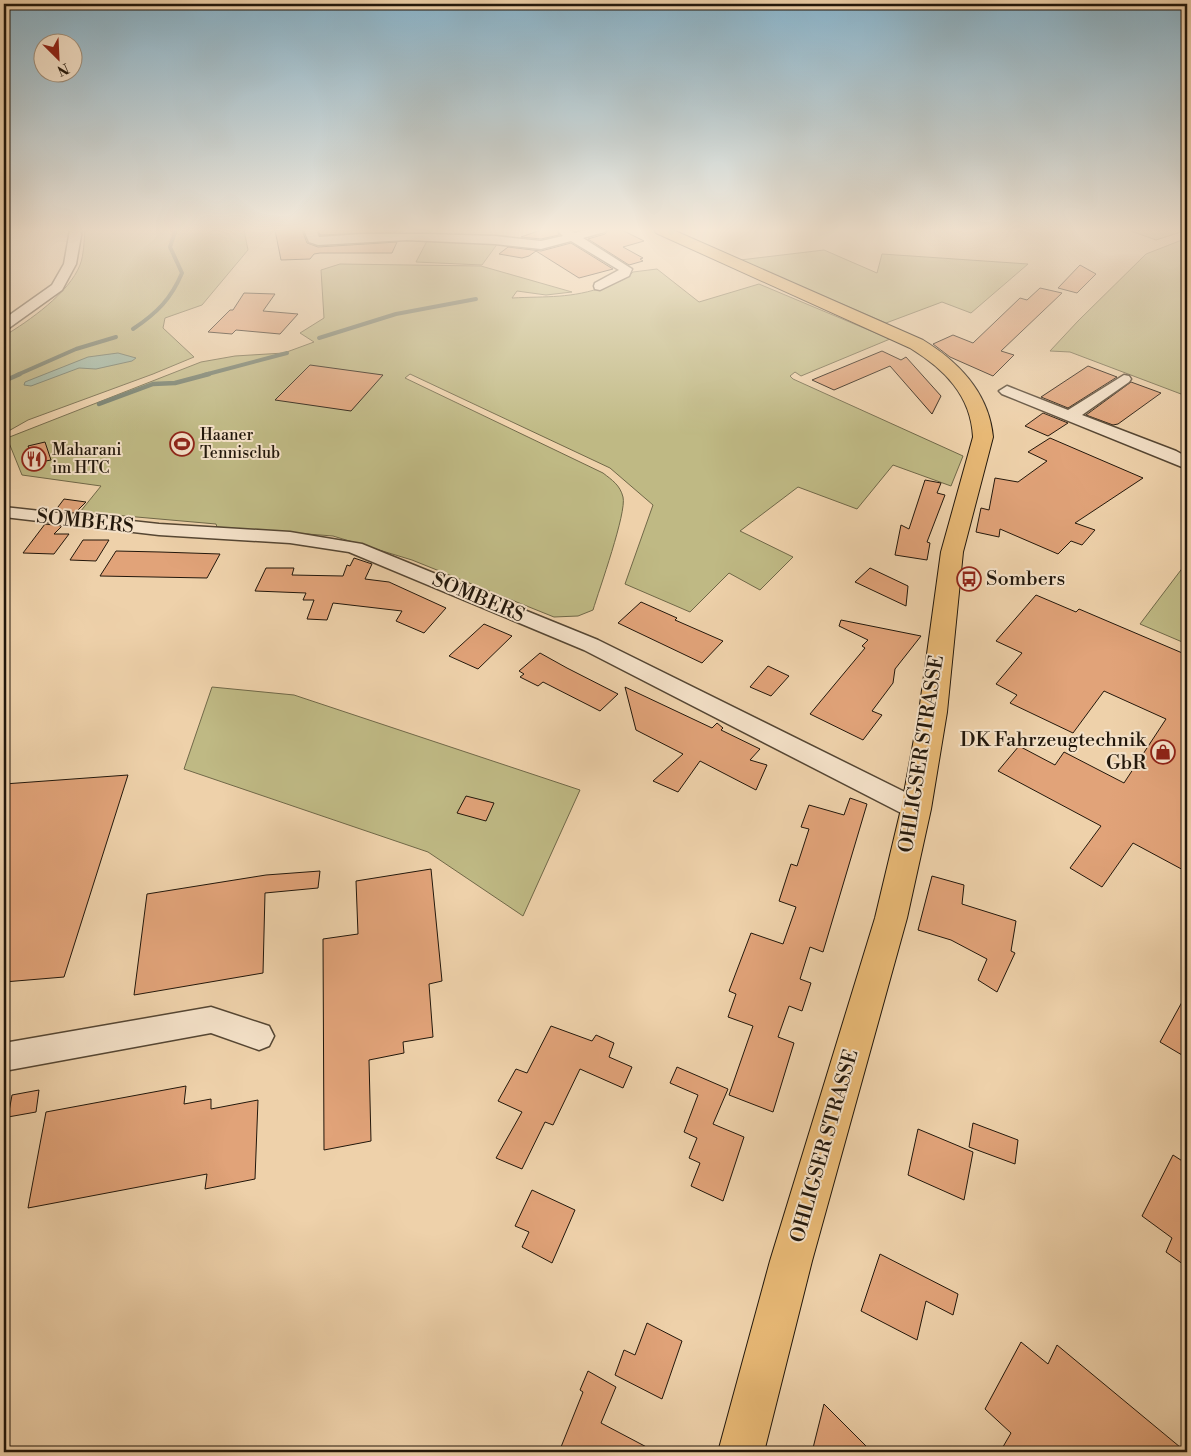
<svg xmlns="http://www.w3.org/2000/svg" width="1191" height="1456" viewBox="0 0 1191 1456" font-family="'Libre Bodoni',serif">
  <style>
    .green { fill: #bfb984; stroke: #706848 }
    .water { fill: #9ab7a5; stroke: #6a7767 }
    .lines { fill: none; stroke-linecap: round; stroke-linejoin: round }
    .stream-far1 { stroke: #6a7767; stroke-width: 4 }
    .stream { stroke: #6a7767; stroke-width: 4.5 }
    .building { fill: #e1a379; stroke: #22170b }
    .minor-casing { stroke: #554633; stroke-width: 3 }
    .major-casing { stroke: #22170b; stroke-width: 2 }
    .minor { fill: #f4e1c8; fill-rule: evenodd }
    .major { fill: #e7b875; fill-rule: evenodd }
    .labels { text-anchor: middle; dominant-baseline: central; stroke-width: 4; stroke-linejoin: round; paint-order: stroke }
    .far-poi-label { font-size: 16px; fill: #22170b; stroke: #f4e1c8; text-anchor: start }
    .street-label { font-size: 20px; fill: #22170b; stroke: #f4e1c8 }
    .poi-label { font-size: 20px; fill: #22170b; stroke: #f4e1c8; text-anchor: start }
  </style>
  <rect width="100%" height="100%" fill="#eed1aa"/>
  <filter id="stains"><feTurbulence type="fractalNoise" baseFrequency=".004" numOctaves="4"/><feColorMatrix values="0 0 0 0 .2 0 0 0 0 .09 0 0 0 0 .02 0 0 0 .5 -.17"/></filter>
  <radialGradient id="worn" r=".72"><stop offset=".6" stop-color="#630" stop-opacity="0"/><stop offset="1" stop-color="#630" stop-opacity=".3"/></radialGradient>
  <g class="green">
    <path d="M85 230H244L248 250 202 305 165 318 163 328 194 357 153 374 28 420 5 433 4 336C29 321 69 293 80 265 84 255 84 240 85 230Z"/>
    <polygon points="1128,230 1187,230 1156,240"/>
    <polygon points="1187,238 1187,390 1181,394 1070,352 1050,351 1078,321 1146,254"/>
    <polygon points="427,241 498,243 482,265 416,262"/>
    <polygon points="824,250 877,273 882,254 1028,264 971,313 942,302 886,323 740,260"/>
    <path d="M340 264 481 266 572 292 546 295 517 291 512 298C548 296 570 299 607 286 617 282 626 280 633 272L657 269 699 302 759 284 890 339 801 376 795 372 790 376 793 379 963 456 951 486 893 465 857 509 798 487 740 531 793 557 760 590 729 573 690 612 625 584 653 505 610 468 410 374 405 378 603 473C612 480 620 485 623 497 627 512 599 590 593 610L578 616 554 617 412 560 333 536 217 527 216 524 80 512 101 486 22 475 7 438 201 362 235 356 284 353 314 342 300 333 324 318 321 270Z"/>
    <polygon points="1187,562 1187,644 1140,624"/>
    <polygon points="212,687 294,695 580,790 523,916 428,852 184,769"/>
  </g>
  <polygon class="water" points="118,353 136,358 132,361 96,369 79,368 31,386 24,385 25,382 88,357"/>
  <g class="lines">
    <g class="stream-far1">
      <path d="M133 329C157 313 171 299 182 273L170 247 175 232 173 230"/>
      <polyline points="319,338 396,314 476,299"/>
      <polyline points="17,375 76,349 116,337"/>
      <polyline points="204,375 287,353"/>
    </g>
    <g class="stream">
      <polyline points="4,381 20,374"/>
      <polyline points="99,404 153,384 175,383 209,374"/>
    </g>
  </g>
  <g class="building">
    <polygon points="275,230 302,230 307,243 318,247 397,242 392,253 320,253 314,254 310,259 281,260"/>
    <polygon points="318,230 404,230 403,232 320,235"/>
    <polygon points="541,230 558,230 559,235 541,239 521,237"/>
    <polygon points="608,230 622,230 644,241 623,247 643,258 640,259 643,261 629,265 588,239 605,234"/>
    <polygon points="571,243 613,269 579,278 536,251 529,256 522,258 499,254 508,247 541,251"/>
    <polygon points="1080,265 1096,274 1077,293 1058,288"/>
    <polygon points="1040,288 1062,293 1001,351 1014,355 993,376 950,357 933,344 953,335 973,343 1020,298 1027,300"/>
    <polygon points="244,293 275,294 263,311 298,314 280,334 236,330 232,334 208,332 230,310 233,310"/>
    <polygon points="882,351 901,360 906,357 941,396 932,414 890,366 834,390 812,380"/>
    <polygon points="310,365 383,375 351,411 275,400"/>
    <polygon points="1088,366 1117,377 1068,408 1041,397"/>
    <polygon points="1131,382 1161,393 1118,424 1113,425 1086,415"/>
    <polygon points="1043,413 1068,423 1048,436 1025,426"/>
    <polygon points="1050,438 1143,478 1075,523 1095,530 1082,545 1071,541 1058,554 1000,529 999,537 976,532 981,508 989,510 995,478 1018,482 1047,461 1028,452"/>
    <polygon points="45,442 51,460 35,463 28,446"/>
    <polygon points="925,480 941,483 937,493 945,495 927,542 930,543 927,560 895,555 901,525 909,529"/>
    <polygon points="64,499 86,502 75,513 55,511"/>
    <polygon points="45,524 62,526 54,534 69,534 54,554 23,553"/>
    <polygon points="83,540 109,540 96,561 70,560"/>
    <polygon points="116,551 160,552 220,554 207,578 100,576"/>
    <polygon points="354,558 372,564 365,579 389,582 446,608 424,633 396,621 402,611 333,603 327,620 307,619 314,600 303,600 306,593 255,591 266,568 294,568 292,575 343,576 347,565 350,566"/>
    <polygon points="870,568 908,586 906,606 855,582"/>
    <polygon points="1036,595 1076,612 1079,609 1187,655 1187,872 1133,843 1102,887 1070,868 1101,826 998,771 1019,746 1055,765 1064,752 1124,783 1166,719 1104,691 1073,733 1010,703 1017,695 996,684 1022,653 996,641"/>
    <polygon points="641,602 677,618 675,620 723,641 702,663 618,623"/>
    <polygon points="841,620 921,636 895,669 893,683 872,711 882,715 863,740 810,714 865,648 862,646 868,640 839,626"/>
    <polygon points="484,624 512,636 478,669 449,656"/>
    <polygon points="540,653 567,668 618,694 600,711 543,682 538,686 520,677 524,674 519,671"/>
    <polygon points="768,666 789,676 771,696 750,687"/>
    <polygon points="625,687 712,728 717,723 723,728 721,730 760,749 750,760 767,765 756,790 700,761 678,792 653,781 683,754 636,730"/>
    <polygon points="128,775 64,977 4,982 4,784"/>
    <polygon points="466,796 494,803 486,821 457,813"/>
    <polygon points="850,798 867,804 823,952 810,947 800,979 811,983 802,1011 789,1006 778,1037 794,1043 773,1112 729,1095 753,1026 728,1017 736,994 729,991 751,933 783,944 796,907 779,901 791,864 797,866 809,829 801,827 809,805 844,815"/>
    <polygon points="431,869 442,981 429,984 433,1037 403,1042 404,1053 369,1060 371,1141 324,1150 323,939 358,934 356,881"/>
    <polygon points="320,871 318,888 265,893 263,973 134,995 147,894 266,875"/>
    <polygon points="932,876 964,885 962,904 1016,921 1011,951 1015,953 997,992 978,980 987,959 951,940 918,930"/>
    <polygon points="1187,993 1187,1058 1160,1042"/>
    <polygon points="551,1026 592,1041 596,1035 614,1043 609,1057 632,1067 623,1088 580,1069 553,1125 545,1122 522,1169 496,1158 522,1112 498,1101 516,1069 527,1073"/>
    <polygon points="677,1067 728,1089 713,1124 744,1137 723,1201 691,1186 700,1163 689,1158 697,1138 684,1132 698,1095 670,1083"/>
    <polygon points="186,1086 184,1104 211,1099 211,1109 258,1100 255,1179 205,1189 207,1174 28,1208 46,1112"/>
    <polygon points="39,1090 36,1112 8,1117 12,1095"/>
    <polygon points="973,1123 1018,1140 1015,1164 969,1147"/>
    <polygon points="918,1129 973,1152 964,1200 908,1175"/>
    <polygon points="1173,1155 1187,1164 1187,1267 1166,1252 1172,1238 1142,1216"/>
    <polygon points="532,1190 575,1210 552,1263 522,1247 529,1232 515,1226"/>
    <polygon points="880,1254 958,1294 953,1315 926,1301 917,1340 861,1311"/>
    <polygon points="647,1323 682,1341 662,1399 615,1375 624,1350 635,1355"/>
    <polygon points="1021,1342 1048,1364 1057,1345 1186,1452 1000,1452 1011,1433 985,1409"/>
    <polygon points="588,1371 616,1387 601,1423 656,1452 559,1452 583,1392 580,1390"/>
    <polygon points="824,1404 872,1452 812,1452"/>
  </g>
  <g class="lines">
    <g class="minor-casing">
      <g id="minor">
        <polygon points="70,230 82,230 76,264 62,290 9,328 4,329 4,319 52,285 64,264"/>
        <polygon points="304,230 316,230 319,237 362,234 429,234 495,236 541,241 563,236 559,232 560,230 570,230 575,233 586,230 606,230 604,232 583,238 632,269 629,276 600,290 595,289 594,286 595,283 619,270 571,241 541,249 495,244 407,240 318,245 309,242"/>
        <polygon points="1124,375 1129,376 1131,379 1129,382 1082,415 1176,451 1187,457 1187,469 1002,394 999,391 1007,386 1012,388 1068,410"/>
        <polygon points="4,507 159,524 290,532 362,544 598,640 925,802 928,809 925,816 916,818 907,816 584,650 349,552 290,543 159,535 4,517"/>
        <polygon points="211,1007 269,1026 274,1036 269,1046 259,1050 211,1033 4,1071 4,1043"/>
      </g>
    </g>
    <g class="major-casing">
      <path id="major" d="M654 230H673L923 340C959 362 989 393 993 437L963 552 947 712 931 809 907 918 812 1261 764 1452H718L770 1261 875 918 901 809 919 712 941 552 973 437C971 395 944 369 910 348L656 233Z"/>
    </g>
    <use href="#minor" class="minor"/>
    <use href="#major" class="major"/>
  </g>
  <linearGradient id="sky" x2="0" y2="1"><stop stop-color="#89b5cd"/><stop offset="0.53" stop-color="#f7ead9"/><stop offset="1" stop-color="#f7ead9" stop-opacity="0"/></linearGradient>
  <rect width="1191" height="434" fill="url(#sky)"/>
  <defs>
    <g id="stadium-ring" transform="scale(1.25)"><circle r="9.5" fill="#f4e1c8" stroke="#8f2418" stroke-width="1.5"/><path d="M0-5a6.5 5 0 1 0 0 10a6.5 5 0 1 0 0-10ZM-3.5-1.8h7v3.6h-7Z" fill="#8f2418"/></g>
    <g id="restaurant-ring" transform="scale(1.25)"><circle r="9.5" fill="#f4e1c8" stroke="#8f2418" stroke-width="1.5"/><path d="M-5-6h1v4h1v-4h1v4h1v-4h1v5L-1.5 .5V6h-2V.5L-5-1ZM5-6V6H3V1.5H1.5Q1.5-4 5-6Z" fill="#8f2418"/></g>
    <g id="bus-ring" transform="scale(1.25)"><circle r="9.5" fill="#f4e1c8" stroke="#8f2418" stroke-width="1.5"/><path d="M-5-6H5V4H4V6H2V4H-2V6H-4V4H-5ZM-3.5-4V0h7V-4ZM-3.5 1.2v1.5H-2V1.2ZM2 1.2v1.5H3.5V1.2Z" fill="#8f2418"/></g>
    <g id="shop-ring" transform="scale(1.25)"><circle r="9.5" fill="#f4e1c8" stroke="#8f2418" stroke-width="1.5"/><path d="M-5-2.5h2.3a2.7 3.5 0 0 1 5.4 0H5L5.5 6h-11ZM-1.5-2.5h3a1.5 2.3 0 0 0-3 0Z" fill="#8f2418"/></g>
  </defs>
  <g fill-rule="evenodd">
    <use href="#stadium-ring" x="182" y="444"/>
    <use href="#restaurant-ring" x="34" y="459"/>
    <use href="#bus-ring" x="969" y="579"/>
    <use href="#shop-ring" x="1163" y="752"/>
  </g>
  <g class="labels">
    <g class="far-poi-label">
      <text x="200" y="435">Haaner<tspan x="200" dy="18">Tennisclub</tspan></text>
      <text x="52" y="450">Maharani<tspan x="52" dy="18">im HTC</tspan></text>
    </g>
    <g class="street-label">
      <text transform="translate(85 522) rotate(6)">SOMBERS</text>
      <text transform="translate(478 598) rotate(23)">SOMBERS</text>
      <text transform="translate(922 754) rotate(-81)">OHLIGSER STRASSE</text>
      <text transform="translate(825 1146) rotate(-74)">OHLIGSER STRASSE</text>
    </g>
    <g class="poi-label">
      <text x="986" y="579">Sombers</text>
      <text x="1146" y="740" text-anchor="end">DK Fahrzeugtechnik<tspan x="1146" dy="23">GbR</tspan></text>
    </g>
  </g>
  <rect width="1191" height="1456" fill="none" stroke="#eed1aa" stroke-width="20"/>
  <rect x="5" y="5" width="1181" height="1446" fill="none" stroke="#22170b" stroke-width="2.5"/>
  <rect x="10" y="10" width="1171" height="1436" fill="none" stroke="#22170b"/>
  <g transform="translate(58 58) rotate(156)"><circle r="24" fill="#f4e1c8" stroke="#a0907c"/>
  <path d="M0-4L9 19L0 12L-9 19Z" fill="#8f2418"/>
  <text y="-8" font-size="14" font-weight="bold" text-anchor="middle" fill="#22170b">N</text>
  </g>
  <rect width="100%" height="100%" filter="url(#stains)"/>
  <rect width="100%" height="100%" fill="url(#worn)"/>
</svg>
